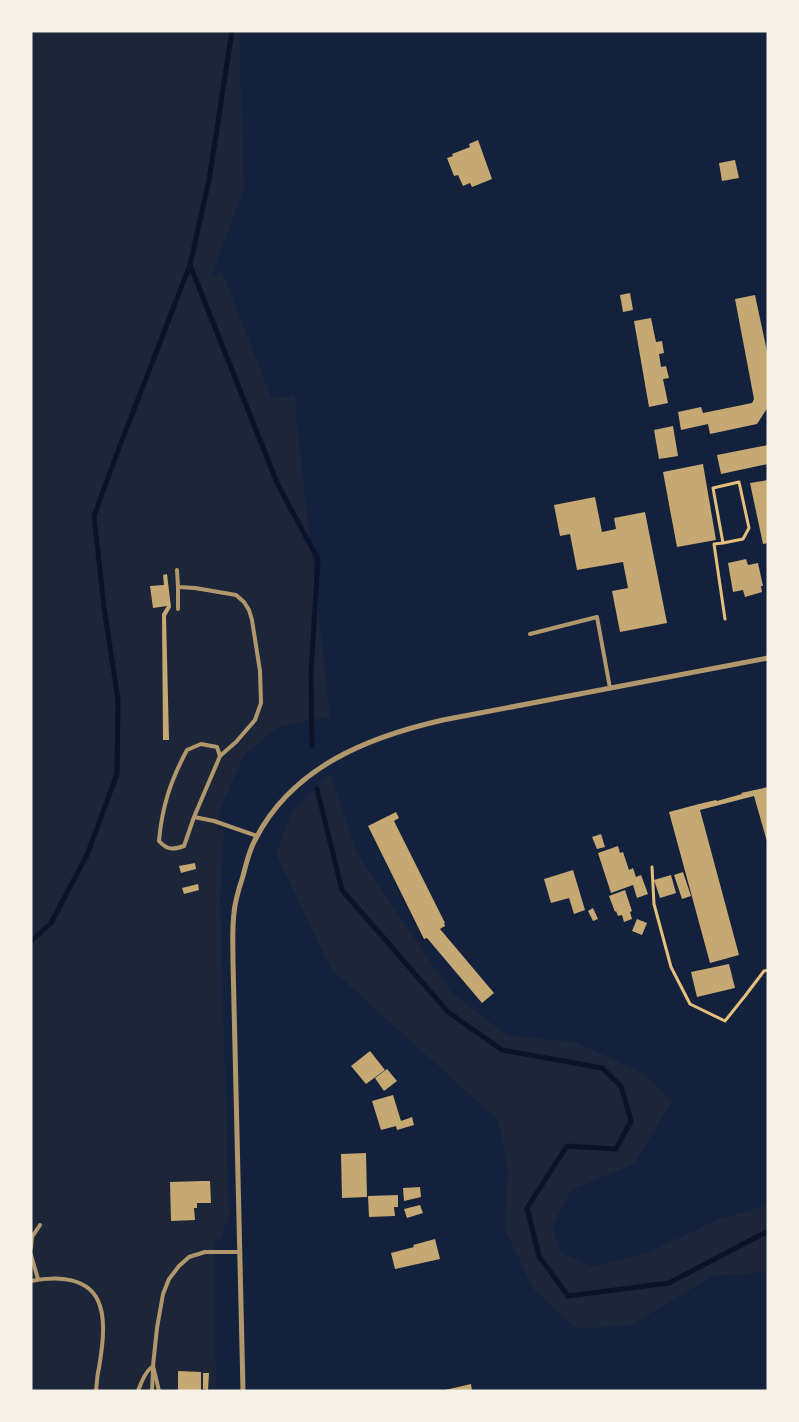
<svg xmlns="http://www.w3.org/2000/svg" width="799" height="1422" viewBox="0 0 799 1422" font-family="'PT Serif',serif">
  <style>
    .green { fill: #1d2539 }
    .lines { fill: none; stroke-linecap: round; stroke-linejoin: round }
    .stream { stroke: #0b132b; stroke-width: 5 }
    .building { fill: #c6a872 }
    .path { stroke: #e5c07b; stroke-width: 3 }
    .service { stroke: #b1986c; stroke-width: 4 }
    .minor { stroke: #b1986c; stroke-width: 5 }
  </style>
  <rect width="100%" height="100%" fill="#14213d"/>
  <g class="green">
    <polygon points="31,31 239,31 244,188 211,276 222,272 272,399 295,395 297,426 330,716 280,726 244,755 221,807 217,829 224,831 220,898 229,1216 221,1238 214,1241 216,1391 31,1391"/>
    <polygon points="330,773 357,853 451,992 508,1036 576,1042 646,1075 672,1102 634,1164 571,1190 552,1227 561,1253 593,1267 647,1253 719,1219 768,1205 768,1272 713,1276 631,1325 577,1329 534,1290 505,1230 508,1168 498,1120 331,969 276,854 292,812"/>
  </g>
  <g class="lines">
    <g class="stream">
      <polyline points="190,265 278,485 318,559 311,672 312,746"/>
      <polyline points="317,789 342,890 448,1012 502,1050 602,1068 621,1086 631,1121 616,1149 567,1146 527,1208 539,1256 568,1296 669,1283 768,1231"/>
      <polyline points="31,941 51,923 87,855 117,774 118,700 104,607 94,516 119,448 190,265 209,180 232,31"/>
    </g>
  </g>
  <g class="building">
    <polygon points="478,140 492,179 472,187 470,183 463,186 458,175 454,176 447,158 453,156 452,154 470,147 469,144"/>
    <polygon points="735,160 739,178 722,181 719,163"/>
    <polygon points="630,293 633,310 623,312 620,295"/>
    <polygon points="755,295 768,356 768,407 757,424 710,434 708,424 681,430 678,412 701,407 703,413 752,403 754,399 735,299"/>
    <polygon points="651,318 656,342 662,341 664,353 659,354 661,367 666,366 669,378 663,379 668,403 649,407 634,321"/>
    <polygon points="673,426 678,456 659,459 654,430"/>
    <polygon points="768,445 768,464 721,474 717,455"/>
    <polygon points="703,464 716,540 677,547 663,472"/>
    <polygon points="768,480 768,543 763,544 750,483"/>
    <polygon points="595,497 602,532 616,529 614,518 645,512 667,623 620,632 612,591 628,588 623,562 577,570 570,534 560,536 554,505"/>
    <polygon points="746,559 748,565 758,563 763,586 761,586 762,592 745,597 743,590 733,592 728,563"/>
    <polygon points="167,574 171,607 166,616 169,740 163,740 162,614 167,606 153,608 150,586 164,585 163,575"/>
    <polygon points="768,787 768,845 754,796 700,810 739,955 710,963 669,812 699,804 716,800 717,801 742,794 741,793"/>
    <polygon points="396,812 399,818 394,821 445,923 444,923 445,926 440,929 494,993 482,1003 427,938 424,939 368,826"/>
    <polygon points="601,834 605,847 597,849 592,837"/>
    <polygon points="618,846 620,853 623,852 629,870 633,868 636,877 641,875 648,894 637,898 633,885 611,893 598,853"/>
    <polygon points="195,863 196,869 181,873 179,866"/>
    <polygon points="573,870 585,910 574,914 569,898 551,903 544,879"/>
    <polygon points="683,872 691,896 682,899 674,875"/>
    <polygon points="671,875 676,893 660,898 654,880"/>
    <polygon points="198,884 199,890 184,894 182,888"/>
    <polygon points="625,890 632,911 630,912 632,919 624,922 622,915 618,916 616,911 615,912 609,896"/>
    <polygon points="593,908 598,919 593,921 588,911"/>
    <polygon points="637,919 647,923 642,935 632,931"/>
    <polygon points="729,964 735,988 697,997 691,972"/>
    <polygon points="370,1051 385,1070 366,1084 351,1066"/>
    <polygon points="387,1069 397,1081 384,1091 375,1078"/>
    <polygon points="393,1095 401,1121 412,1117 414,1125 397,1130 396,1126 381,1130 372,1101"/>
    <polygon points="366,1153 367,1197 342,1198 341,1154"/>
    <polygon points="202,1181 210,1181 211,1203 197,1203 197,1208 194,1208 195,1220 171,1221 170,1182"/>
    <polygon points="420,1187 421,1197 404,1201 403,1188"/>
    <polygon points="398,1195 398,1207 394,1207 395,1216 369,1217 368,1196"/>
    <polygon points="420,1205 423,1213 407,1218 404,1209"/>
    <polygon points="435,1239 440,1259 395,1269 391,1253 414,1247 413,1245"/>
    <polygon points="178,1371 201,1372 201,1391 178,1391"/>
    <polygon points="203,1373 209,1373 208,1390 203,1389"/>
    <polygon points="471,1384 472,1391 445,1391 445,1390"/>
  </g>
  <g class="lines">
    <g class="path">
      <polyline points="723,543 743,539 749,528 739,482 713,488 723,543 714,544 725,619"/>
      <polyline points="652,867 654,904 671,967 690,1004 725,1021 745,996 764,971 768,970"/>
    </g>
    <g class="service">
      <polyline points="177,570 178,587 195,588 236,595 244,602 249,610 252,620 260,671 261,703 255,720 236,742 220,756"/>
      <polyline points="178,587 178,609"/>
      <polyline points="530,634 597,617 610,688"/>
      <path d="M194 817 220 756 217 747 201 744 187 750C171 780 162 806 159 841 167 850 173 850 184 846L194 817 214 821 257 836"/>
      <polyline points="31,1248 32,1237 40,1225"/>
      <polyline points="31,1255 38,1279"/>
      <path d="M31 1281C56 1276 91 1276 100 1306 106 1324 102 1349 99 1368 97 1375 97 1383 96 1391"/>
      <path d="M138 1391C142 1381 145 1372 153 1366"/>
      <polyline points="152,1391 153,1371"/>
      <polyline points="159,1391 153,1366 157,1328 163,1294 169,1279 179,1266 189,1257 205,1252 240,1252"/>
    </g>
    <path class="minor" d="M243 1391 233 962C233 946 232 929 234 913 235 900 239 888 243 876 246 864 249 851 255 840 292 767 368 737 443 720L768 658"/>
  </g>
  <rect width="799" height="1422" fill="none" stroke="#f6f1e7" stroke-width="65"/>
</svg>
